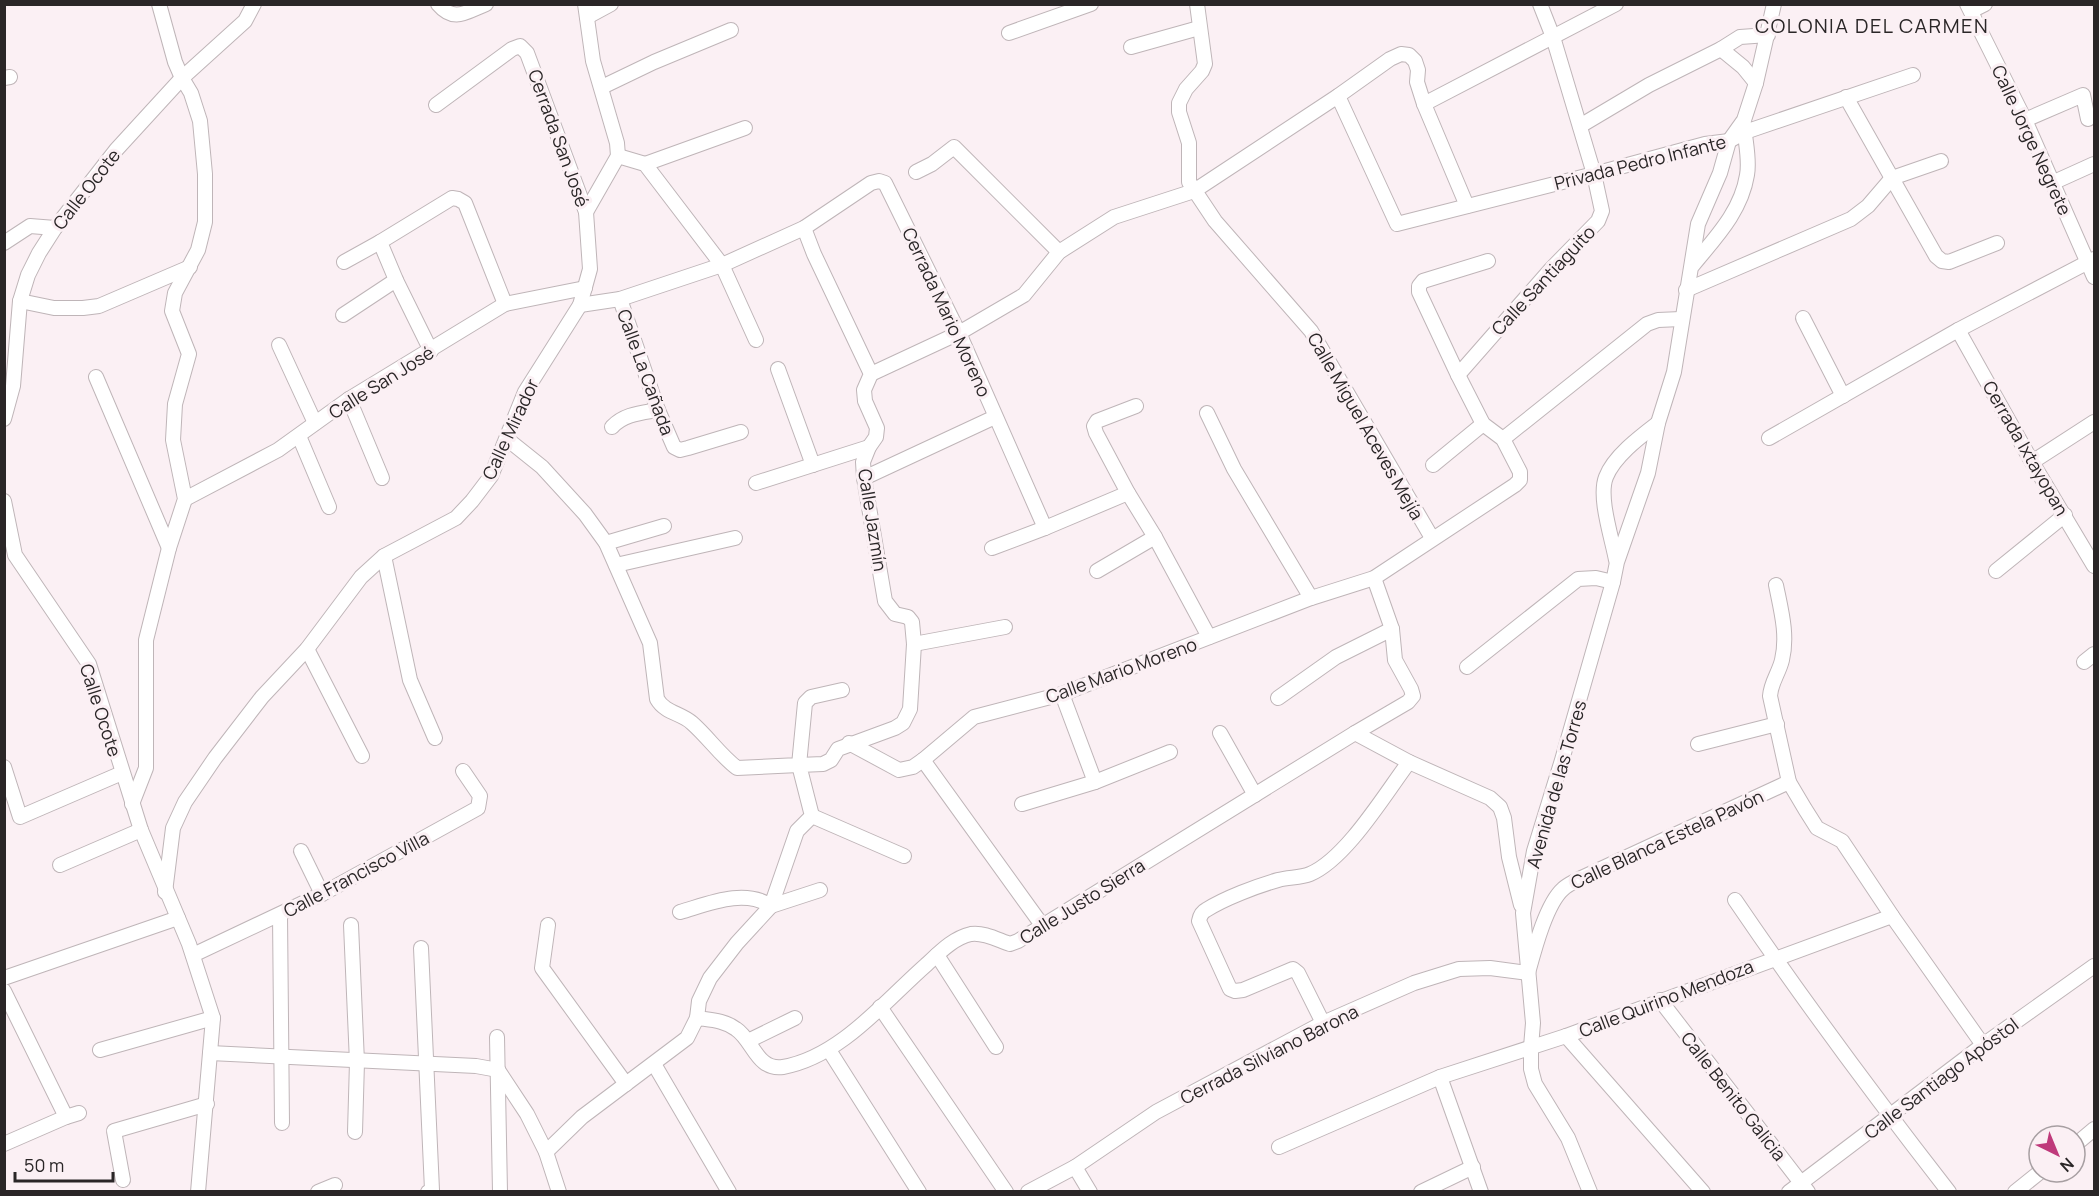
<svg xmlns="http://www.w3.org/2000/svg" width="2099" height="1196" viewBox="0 0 2099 1196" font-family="Manrope,sans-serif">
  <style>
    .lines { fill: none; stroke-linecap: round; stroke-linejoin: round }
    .minor-casing { stroke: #bfb5b8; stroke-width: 16 }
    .minor { stroke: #fff; stroke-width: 14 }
    .labels { text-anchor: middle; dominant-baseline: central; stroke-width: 6; stroke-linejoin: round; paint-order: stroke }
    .street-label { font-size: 18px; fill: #2a2627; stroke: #fbf0f4 }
    .neighbourhood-label { font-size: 20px; letter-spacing: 1.5px; fill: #2a2627; stroke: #fbf0f4 }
  </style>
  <rect width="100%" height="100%" fill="#fbf0f4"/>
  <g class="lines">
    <g class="minor-casing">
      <g id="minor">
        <path d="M438 4C454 23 466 12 486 4"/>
        <polyline points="585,4 593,61 617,143 618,156 586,212"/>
        <polyline points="1197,4 1205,64 1202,71 1186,89 1179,103 1179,112 1189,143 1189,182 1215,221 1311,331 1432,538"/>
        <polyline points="1967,4 2025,120 2094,277"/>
        <polyline points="1971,11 1985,4"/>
        <polyline points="587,17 611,4"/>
        <polyline points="1009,33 1091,4"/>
        <polyline points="1131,47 1199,28"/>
        <polyline points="1721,49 1743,67 1756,83"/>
        <polyline points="4,78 10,77"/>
        <polyline points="602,87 654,62 731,30"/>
        <polyline points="1338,96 1397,224 1594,174 1705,144 1729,141 1745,132 1913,75"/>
        <polyline points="1846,97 1936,256 1942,261 1949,262 1997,243"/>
        <polyline points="1424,104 1616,4"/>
        <polyline points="2025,120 2083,95 2088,119"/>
        <polyline points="1580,126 1649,85 1721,49 1740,37 1768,35"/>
        <polyline points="618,156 645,164 722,265 756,340"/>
        <polyline points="645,164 745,128"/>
        <polyline points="916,172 932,164 954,147 1059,252"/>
        <polyline points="1892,178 1941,161"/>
        <polyline points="2052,183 2094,164"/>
        <polyline points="4,243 30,226 55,228"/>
        <polyline points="344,262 380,242"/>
        <path d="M1693 265C1715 238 1741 212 1747 175 1750 159 1745 141 1744 125"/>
        <polyline points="1686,290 1851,219 1868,206 1892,178"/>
        <polyline points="620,299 658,410 674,447 680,450 688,448 741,432"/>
        <polyline points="20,301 54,308 83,308 99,306 190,267"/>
        <polyline points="580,305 620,299 722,265 804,228 871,183 879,181 885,183 959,333 1045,528"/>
        <polyline points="343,315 396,280"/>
        <polyline points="1803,318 1843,396"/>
        <polyline points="1958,330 2032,462 2094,566"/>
        <polyline points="279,345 315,423"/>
        <polyline points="431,351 396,280 380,242 452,198 458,199 465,203 505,304"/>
        <polyline points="778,369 813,465"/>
        <polyline points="871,374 959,333 1024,295 1059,252 1114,217 1194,191 1338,96 1390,59 1401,54 1409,55 1415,61 1418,70 1417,82 1424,104 1467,206"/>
        <polyline points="1458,375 1551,269 1598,221 1602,211 1594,174 1553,37 1540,4"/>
        <polyline points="96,377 169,548"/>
        <polyline points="349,399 382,478"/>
        <polyline points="1136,406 1097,421 1094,426 1096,433 1128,493 1155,537 1209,637"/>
        <polyline points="1207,413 1234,469 1311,598"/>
        <polyline points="4,419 13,386 20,301 28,275 39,253 55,228 116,150 182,78 245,21 254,4"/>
        <path d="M612 427C624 414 641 413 658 410"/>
        <polyline points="299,436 329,507"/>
        <polyline points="1769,438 1958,330 2094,259"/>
        <path d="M507 439 542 467 585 514 606 543 650 643 657 699C665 713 681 713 692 723 708 737 720 755 737 768L799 765 805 703 811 697 842 690"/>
        <polyline points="1503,439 1647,324 1658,320 1681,319"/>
        <polyline points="2032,462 2094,422"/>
        <polyline points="1433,465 1483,424"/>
        <polyline points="864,478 995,417"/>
        <polyline points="756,483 869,447"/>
        <polyline points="185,499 278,450 349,399 505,304 585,288"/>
        <polyline points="4,501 15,555 89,664 141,830 189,944 213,1018 198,1192"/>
        <polyline points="606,543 664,526"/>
        <polyline points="992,548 1045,528 1128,493"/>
        <polyline points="384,556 410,680 435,738"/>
        <path d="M1616 560C1612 538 1598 497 1606 477 1614 456 1641 436 1658 423"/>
        <polyline points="616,565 735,538"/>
        <polyline points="1097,571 1155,537"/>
        <polyline points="1996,571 2065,515"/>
        <path d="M1776 585C1781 610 1788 635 1782 660 1779 673 1771 682 1770 696L1789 782 1805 809 1817 828 1842 841 1892 916 1983 1045"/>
        <polyline points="914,644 1005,627"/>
        <polyline points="307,649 362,756"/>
        <polyline points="2084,662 2094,654"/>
        <polyline points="1467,667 1578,579 1596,578 1613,582"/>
        <polyline points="1062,694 1095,782"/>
        <polyline points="1278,698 1336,657 1392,629"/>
        <polyline points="1220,733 1255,795"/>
        <polyline points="1355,733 1409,762 1490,798 1500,807 1504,818 1509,857 1521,905"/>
        <polyline points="849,743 899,770 913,767 923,760 974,717 1062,694 1311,598 1374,578 1515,485 1520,480 1520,472 1503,439 1483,424 1458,375 1419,292 1419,286 1423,281 1488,261"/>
        <polyline points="1698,744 1777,724"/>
        <polyline points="923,760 1042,925"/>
        <polyline points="4,767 20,817 122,773"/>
        <polyline points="132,804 146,768 146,640 169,548 185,499 173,440 175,404 189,354 172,311 175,293 198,250 205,222 205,174 200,121 191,93 182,78 175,62 159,4"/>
        <polyline points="1022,804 1095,782 1170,752"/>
        <polyline points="812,816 904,856"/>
        <polyline points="301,851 322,894"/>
        <polyline points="60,865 141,830"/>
        <polyline points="165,892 173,828 185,802 215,758 262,697 307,649 361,577 384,556 456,518 472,501 491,476 525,392 580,305 590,269 586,212 527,53 520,46 512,49 436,105"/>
        <path d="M1735 900C1803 1000 1875 1097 1949 1192"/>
        <path d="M680 912C708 904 744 888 771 906L820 890"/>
        <polyline points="280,915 282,1123"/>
        <polyline points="351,925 357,1062 355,1132"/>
        <polyline points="548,925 542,968 626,1084"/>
        <polyline points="421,948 432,1190 428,1192"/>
        <polyline points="193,955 322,894 478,808 480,796 463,771"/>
        <polyline points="937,955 996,1047"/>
        <polyline points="4,978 178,918"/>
        <polyline points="4,991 66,1117"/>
        <polyline points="1660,1000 1808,1192"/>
        <polyline points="880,1007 1006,1192"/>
        <path d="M697 1018C711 1020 724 1020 736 1029 753 1040 757 1071 783 1067 840 1057 885 1001 926 965 939 953 953 938 971 934 984 932 998 940 1010 944L1018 941 1355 733 1408 702 1413 696 1411 689 1395 660 1392 629 1374 578"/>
        <path d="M1323 1023 1298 973 1293 969 1243 990 1235 991 1230 989 1199 921C1200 916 1202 912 1206 910 1225 898 1257 886 1278 880 1289 877 1300 878 1310 874 1346 859 1385 794 1409 762"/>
        <polyline points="1566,1036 1703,1192"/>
        <polyline points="497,1037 500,1192"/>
        <polyline points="748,1041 795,1018"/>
        <polyline points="100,1050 213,1018"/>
        <polyline points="829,1050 919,1192"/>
        <polyline points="210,1053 476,1066 498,1070"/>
        <polyline points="654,1064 729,1192"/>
        <polyline points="498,1070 527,1114 546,1152 559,1192"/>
        <polyline points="1440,1077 1481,1192"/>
        <polyline points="4,1144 66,1117 79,1113"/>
        <polyline points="2075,1145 2094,1129"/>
        <polyline points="1279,1147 1440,1077 1566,1036 1892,916"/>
        <polyline points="546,1152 582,1117 687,1038 697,1018 699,1001 710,978 737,943 771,906 797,831 812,816 799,765 823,764 831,760 838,749 895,728 903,723 910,709 914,644 912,622 908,617 895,614 885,601 864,478 863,462 869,447 876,437 877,428 865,401 864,390 871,374 814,254 804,228"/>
        <polyline points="1075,1167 1090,1192"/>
        <polyline points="123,1180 114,1131 207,1104"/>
        <polyline points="318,1192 335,1185"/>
        <path d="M1028 1192 1075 1167 1156 1112 1323 1023 1414 983 1459 969 1490 968 1528 973C1534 951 1546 904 1563 889 1567 885 1574 882 1579 879L1789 782"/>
        <polyline points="1421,1192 1473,1167"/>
        <polyline points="1590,1192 1568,1138 1535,1084 1531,1069 1531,1047 1533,1023 1523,913 1534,851 1562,760 1613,582 1617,562 1648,473 1658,423 1674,372 1698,224 1720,173 1729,141 1744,120 1756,83 1774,4"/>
        <polyline points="1789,1192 1983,1045 2094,966"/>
        <polyline points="2015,1192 2040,1172"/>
      </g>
    </g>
    <use href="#minor" class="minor"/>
  </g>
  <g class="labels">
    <g class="street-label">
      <text transform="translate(559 138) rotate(70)">Cerrada San José</text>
      <text transform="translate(2032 140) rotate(65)">Calle Jorge Negrete</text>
      <text transform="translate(1640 162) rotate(-14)">Privada Pedro Infante</text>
      <text transform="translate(86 189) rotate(-52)">Calle Ocote</text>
      <text transform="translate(1543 280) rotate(-47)">Calle Santiaguito</text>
      <text transform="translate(947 312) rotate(65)">Cerrada Mario Moreno</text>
      <text transform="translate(646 372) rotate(70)">Calle La Cañada</text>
      <text transform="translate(381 382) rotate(-32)">Calle San José</text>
      <text transform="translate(1366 426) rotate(60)">Calle Miguel Aceves Mejía</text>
      <text transform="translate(510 429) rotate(-65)">Calle Mirador</text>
      <text transform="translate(2026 448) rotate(60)">Cerrada Ixtayopan</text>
      <text transform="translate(873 520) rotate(81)">Calle Jazmín</text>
      <text transform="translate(1121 670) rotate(-20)">Calle Mario Moreno</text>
      <text transform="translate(101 710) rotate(72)">Calle Ocote</text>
      <text transform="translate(1556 784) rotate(-74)">Avenida de las Torres</text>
      <text transform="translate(1667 839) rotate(-25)">Calle Blanca Estela Pavón</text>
      <text transform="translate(356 874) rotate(-28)">Calle Francisco Villa</text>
      <text transform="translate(1082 901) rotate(-32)">Calle Justo Sierra</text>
      <text transform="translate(1666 998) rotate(-21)">Calle Quirino Mendoza</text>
      <text transform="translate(1269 1054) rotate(-27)">Cerrada Silviano Barona</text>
      <text transform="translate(1941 1078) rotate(-37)">Calle Santiago Apóstol</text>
      <text transform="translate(1734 1096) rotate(52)">Calle Benito Galicia</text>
    </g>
    <g class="neighbourhood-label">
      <text x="1872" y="25">COLONIA DEL CARMEN</text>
    </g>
  </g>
  <rect width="2099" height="1196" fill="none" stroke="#2a2627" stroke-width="12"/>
  <g transform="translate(2057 1154) rotate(137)"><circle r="28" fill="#fbf0f4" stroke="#a79fa2" stroke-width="1.5"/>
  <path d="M0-4.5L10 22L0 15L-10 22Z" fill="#bf3a7b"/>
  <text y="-9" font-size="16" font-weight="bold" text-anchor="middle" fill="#2a2627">N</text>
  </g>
  <path d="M15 1172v9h98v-9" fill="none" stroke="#2a2627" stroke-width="3"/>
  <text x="24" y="1172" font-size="18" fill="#2a2627" stroke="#fbf0f4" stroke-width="4.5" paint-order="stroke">50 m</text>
</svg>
